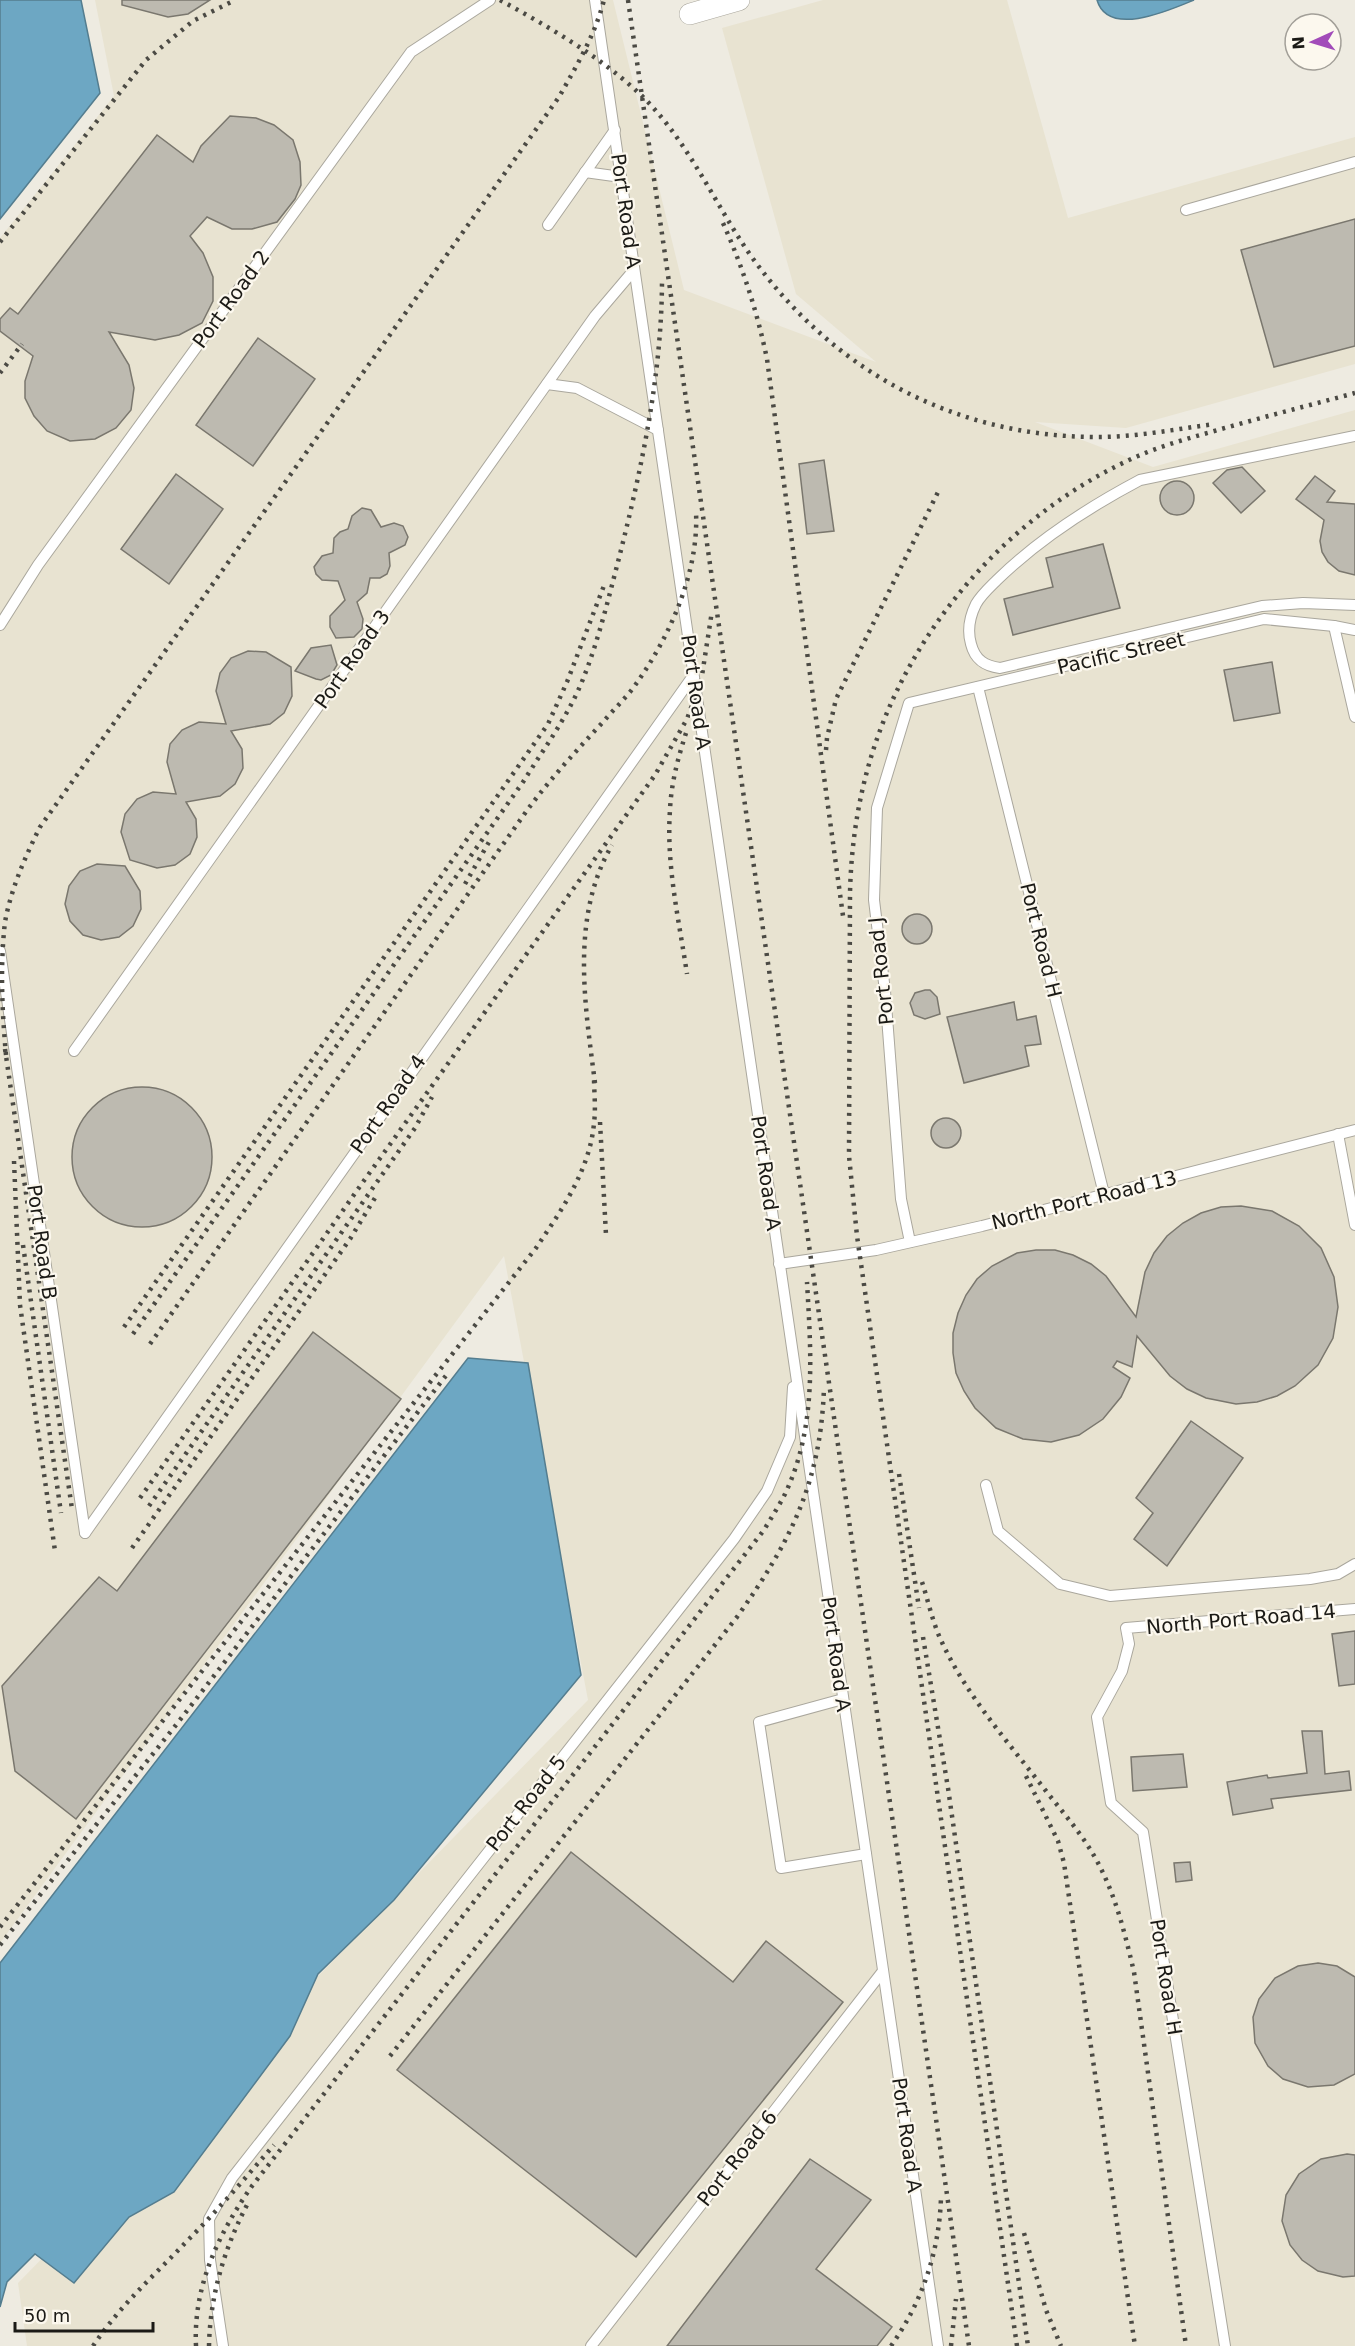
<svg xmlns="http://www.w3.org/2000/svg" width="1355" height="2346" viewBox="0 0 1355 2346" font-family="'DejaVu Sans',sans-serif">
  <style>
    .built { fill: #e8e3d1 }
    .water { fill: #6da7c3; stroke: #547d8f; stroke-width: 1.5 }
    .building { fill: #bdbab0; stroke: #7a776e; stroke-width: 1.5 }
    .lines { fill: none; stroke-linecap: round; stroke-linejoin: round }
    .service-casing { stroke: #aaa79d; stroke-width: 12 }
    .minor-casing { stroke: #aaa79d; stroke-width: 22 }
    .service { stroke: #fff; stroke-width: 10 }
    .minor { stroke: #fff; stroke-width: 21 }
    .rail { stroke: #4b4a44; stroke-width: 4.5; stroke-dasharray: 3 6; stroke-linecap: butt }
    .labels { text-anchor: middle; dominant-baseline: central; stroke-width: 4.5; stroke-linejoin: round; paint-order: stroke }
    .street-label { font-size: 20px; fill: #1b1a16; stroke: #fcf8ee }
  </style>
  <rect width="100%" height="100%" fill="#eeebe1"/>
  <polygon class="built" points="95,0 613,0 684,290 876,362 796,294 722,28 823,0 1007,0 1068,218 1355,137 1355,364 1126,428 1035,422 1153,467 1355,410 1355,2346 27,2346 18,2283 588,1700 504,1256 0,1943 0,238 114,96"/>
  <g class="water">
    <polygon points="0,0 81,0 100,93 0,219"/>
    <path d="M1097 0H1194C1170 10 1108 38 1097 0Z"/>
    <polygon points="468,1358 528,1363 581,1675 394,1900 318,1974 290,2036 174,2192 129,2217 74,2283 35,2254 7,2282 0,2307 0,1963"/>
  </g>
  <g class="building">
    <polygon points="122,0 210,0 188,14 168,17 122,5"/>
    <polygon points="230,116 256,118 274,125 293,140 300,162 301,185 295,199 277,222 252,229 232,229 207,217 190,236 203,253 213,277 213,301 202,323 179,335 155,340 109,332 129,365 134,388 131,410 116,428 95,439 70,441 47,431 34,416 25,398 25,381 33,356 0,331 0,319 10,308 18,314 157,135 193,162 201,146"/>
    <polygon points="1355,219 1355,346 1274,367 1241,250"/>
    <polygon points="258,338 315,379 253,466 196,425"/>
    <polygon points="824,460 834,531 807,534 799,464"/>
    <polygon points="1242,467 1265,491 1241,513 1213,483 1227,470"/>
    <polygon points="176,474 223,509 169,584 121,549"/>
    <polygon points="1315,476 1335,491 1327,502 1355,504 1355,575 1339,571 1328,562 1322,552 1320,541 1324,520 1296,499"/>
    <circle cx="1177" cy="498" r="17"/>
    <polygon points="362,508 371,510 381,527 394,523 403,526 408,537 405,545 389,553 390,566 387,574 380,578 370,578 367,593 357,602 363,619 362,629 354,637 336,638 330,627 330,616 345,600 338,581 322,580 316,574 314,567 322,556 333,553 334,538 340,532 348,529 352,516"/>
    <polygon points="1103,544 1120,608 1013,635 1004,599 1053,587 1046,558"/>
    <polygon points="331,645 337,665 331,675 321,680 316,679 295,671 311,648"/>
    <polygon points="248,651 266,652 291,667 292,696 284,713 270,724 231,731 242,749 243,768 235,784 220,796 186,802 196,819 197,837 190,854 175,865 157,868 130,860 121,832 125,814 137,799 153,792 176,794 167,762 170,744 182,730 199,722 226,724 216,691 220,673 231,658"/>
    <polygon points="1272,662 1280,713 1234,721 1224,670"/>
    <polygon points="97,864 125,866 140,891 141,909 133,926 119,937 101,940 83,935 70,921 65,904 69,886 80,871"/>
    <circle cx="917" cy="929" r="15"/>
    <polygon points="925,990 930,990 937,997 940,1014 925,1019 914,1015 910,1003 915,993"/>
    <polygon points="1014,1002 1017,1020 1036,1016 1041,1044 1025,1046 1029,1066 964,1083 947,1017"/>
    <circle cx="142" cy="1157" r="70"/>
    <circle cx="946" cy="1133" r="15"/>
    <polygon points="1241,1206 1272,1211 1299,1226 1321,1248 1334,1277 1338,1307 1333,1338 1318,1365 1295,1386 1277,1396 1257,1402 1236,1404 1206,1398 1187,1389 1170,1376 1137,1336 1132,1367 1117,1361 1113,1367 1130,1378 1121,1397 1103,1419 1079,1435 1051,1442 1023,1439 996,1428 975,1408 964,1391 956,1373 953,1353 953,1333 958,1313 966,1295 977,1279 992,1266 1017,1253 1036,1250 1055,1250 1073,1255 1091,1264 1106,1276 1136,1317 1145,1272 1154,1253 1167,1236 1183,1223 1201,1213 1221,1207"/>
    <polygon points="313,1332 401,1399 76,1819 15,1771 2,1686 99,1577 117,1591"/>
    <polygon points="1191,1421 1243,1458 1167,1566 1134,1539 1153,1513 1136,1498"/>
    <polygon points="1355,1631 1355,1684 1339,1686 1332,1634"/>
    <polygon points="1302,1731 1322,1731 1325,1774 1349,1771 1351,1790 1271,1799 1273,1808 1233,1815 1227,1782 1267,1775 1268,1778 1307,1773"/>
    <polygon points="1183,1754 1187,1787 1133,1791 1131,1757"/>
    <polygon points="571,1852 733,1982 766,1941 843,2002 636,2257 397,2070"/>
    <polygon points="1190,1862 1192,1880 1176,1882 1174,1863"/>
    <polygon points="1318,1963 1337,1966 1355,1977 1355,2074 1334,2085 1308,2087 1283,2079 1268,2066 1255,2043 1253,2017 1259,1999 1275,1978 1298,1966"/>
    <polygon points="1347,2154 1355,2155 1355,2276 1343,2277 1318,2271 1302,2260 1290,2245 1282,2221 1286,2195 1299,2174 1321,2159"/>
    <polygon points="810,2159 871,2200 816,2269 892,2327 877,2346 667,2346"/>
  </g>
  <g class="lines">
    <g class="service-casing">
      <g id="service">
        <polyline points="595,0 938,2346"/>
        <polyline points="585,172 621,177"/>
        <polyline points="1186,210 1355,162"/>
        <polyline points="548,225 615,130"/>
        <polyline points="547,384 577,388 658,430"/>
        <path d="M1355 436 1140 480C1089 507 1038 540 997 580 990 587 981 595 976 604 969 618 967 630 971 644 975 660 985 666 1000 668L1262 606 1303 603 1355 605"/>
        <polyline points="0,625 38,565 411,52 490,0"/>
        <polyline points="1334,626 1355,717"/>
        <polyline points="978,687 1104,1194"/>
        <polyline points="0,951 85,1533"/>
        <polyline points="74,1051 595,316 634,270"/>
        <polyline points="1338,1134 1355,1225"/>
        <polyline points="910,1242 901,1199 885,991 874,900 877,808 909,703 1264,619 1334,626 1355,630"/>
        <polyline points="779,1264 876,1250 982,1226 1355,1130"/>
        <polyline points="986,1485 998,1531 1060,1584 1110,1596 1310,1579 1338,1574 1355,1564"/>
        <polyline points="85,1533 693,676"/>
        <polyline points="843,1699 759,1722 781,1868 866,1854"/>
        <polyline points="223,2346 210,2260 209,2219 232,2178 734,1539 767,1491 790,1437 793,1387"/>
        <polyline points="591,2346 883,1971"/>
        <polyline points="1225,2346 1143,1832 1111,1803 1097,1717 1122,1671 1129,1644 1126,1628 1355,1609"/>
      </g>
    </g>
    <g class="minor-casing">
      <polyline id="minor" points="690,14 739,0"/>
    </g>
    <use href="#service" class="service"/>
    <use href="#minor" class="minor"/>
    <g class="rail">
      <path d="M500 0C549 27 601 57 642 96 689 142 714 203 751 256 834 372 955 437 1098 437 1137 437 1176 429 1215 424"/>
      <polyline points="628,0 969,2346"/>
      <path d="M723 223C743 268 757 311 767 359L843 916"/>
      <polyline points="0,242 146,60 193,21 235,0"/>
      <polyline points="0,373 22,344"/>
      <polyline points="701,682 712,611"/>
      <path d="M686 733C678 758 671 784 670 810 666 865 679 920 687 974"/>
      <polyline points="826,750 827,738 836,699 940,488"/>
      <polyline points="465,884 489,842"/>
      <polyline points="5,1049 72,1509"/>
      <path d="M6 1055C2 1011 0 965 5 922 11 889 25 857 40 827L559 97C577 65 595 35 604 0"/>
      <path d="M595 1083C585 1005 570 917 612 845"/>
      <polyline points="600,1122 606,1235"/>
      <polyline points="14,1161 20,1305 55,1551"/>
      <polyline points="23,1245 61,1513"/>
      <polyline points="124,1327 548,724 567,682 605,583"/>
      <path d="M133 1334 523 782C543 750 566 719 581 684 598 643 608 600 619 558 642 467 662 373 662 279"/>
      <path d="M150 1344 528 809C551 778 577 750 603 722 614 709 627 697 636 684 670 636 699 572 696 512"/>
      <polyline points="899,1474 919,1608"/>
      <polyline points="140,1498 363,1182 655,775 687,719 703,675"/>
      <polyline points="149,1506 415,1128 432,1097"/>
      <polyline points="132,1548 350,1239 378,1193"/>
      <path d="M922 1582C928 1600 932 1620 940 1638 965 1694 1008 1742 1046 1791 1064 1814 1083 1835 1097 1861 1116 1896 1125 1934 1134 1972L1186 2346"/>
      <polyline points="923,1637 948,1788 1028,2346"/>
      <polyline points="1026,1776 1058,1841 1064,1863 1135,2346"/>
      <path d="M0 1927 536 1248C561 1211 590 1170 594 1123 596 1108 594 1092 594 1077"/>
      <polyline points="0,1945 176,1725 448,1373"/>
      <path d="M390 2056 737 1617C791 1541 821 1482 824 1387"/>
      <polyline points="1024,2233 1046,2310 1061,2346"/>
      <path d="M93 2346C122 2303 153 2277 188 2240 218 2210 246 2177 274 2145"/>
      <path d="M196 2346C193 2286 219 2233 252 2186L764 1530C771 1518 779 1506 785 1494 817 1427 811 1354 807 1282"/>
      <path d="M209 2346C210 2296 224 2249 247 2205"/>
      <path d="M891 2346C922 2302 939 2253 941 2198"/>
      <polyline points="951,2346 956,2299"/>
      <path d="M1017 2346 857 1236 849 1156 850 893C851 849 857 806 869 764 907 630 1010 512 1138 456 1161 446 1186 439 1211 432 1259 418 1307 406 1355 393"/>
    </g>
  </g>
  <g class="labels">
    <g class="street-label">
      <text transform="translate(626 211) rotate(82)">Port Road A</text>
      <text transform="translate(231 299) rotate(-54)">Port Road 2</text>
      <text transform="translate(1121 653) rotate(-13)">Pacific Street</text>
      <text transform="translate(352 659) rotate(-55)">Port Road 3</text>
      <text transform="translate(696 692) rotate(82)">Port Road A</text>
      <text transform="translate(1041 940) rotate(76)">Port Road H</text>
      <text transform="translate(881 971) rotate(-96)">Port Road J</text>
      <text transform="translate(388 1104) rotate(-55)">Port Road 4</text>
      <text transform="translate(766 1173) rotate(82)">Port Road A</text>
      <text transform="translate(1084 1200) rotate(-14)">North Port Road 13</text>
      <text transform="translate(42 1242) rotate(82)">Port Road B</text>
      <text transform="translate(1241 1619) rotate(-5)">North Port Road 14</text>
      <text transform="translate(836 1654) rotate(82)">Port Road A</text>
      <text transform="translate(526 1803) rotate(-52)">Port Road 5</text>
      <text transform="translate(1166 1977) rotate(81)">Port Road H</text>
      <text transform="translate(907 2135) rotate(82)">Port Road A</text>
      <text transform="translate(737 2158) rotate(-52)">Port Road 6</text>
    </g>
  </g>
  <g transform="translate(1313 42) rotate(266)"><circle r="28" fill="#fcf8ee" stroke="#a29f98" stroke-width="1.5"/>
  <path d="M0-4.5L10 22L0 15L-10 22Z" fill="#a24bb9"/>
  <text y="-9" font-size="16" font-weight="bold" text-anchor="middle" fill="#1b1a16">N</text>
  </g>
  <path d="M15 2322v9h138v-9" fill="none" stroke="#1b1a16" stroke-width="3"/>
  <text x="24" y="2322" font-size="18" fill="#1b1a16" stroke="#fcf8ee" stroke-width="4.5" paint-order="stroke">50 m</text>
</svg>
